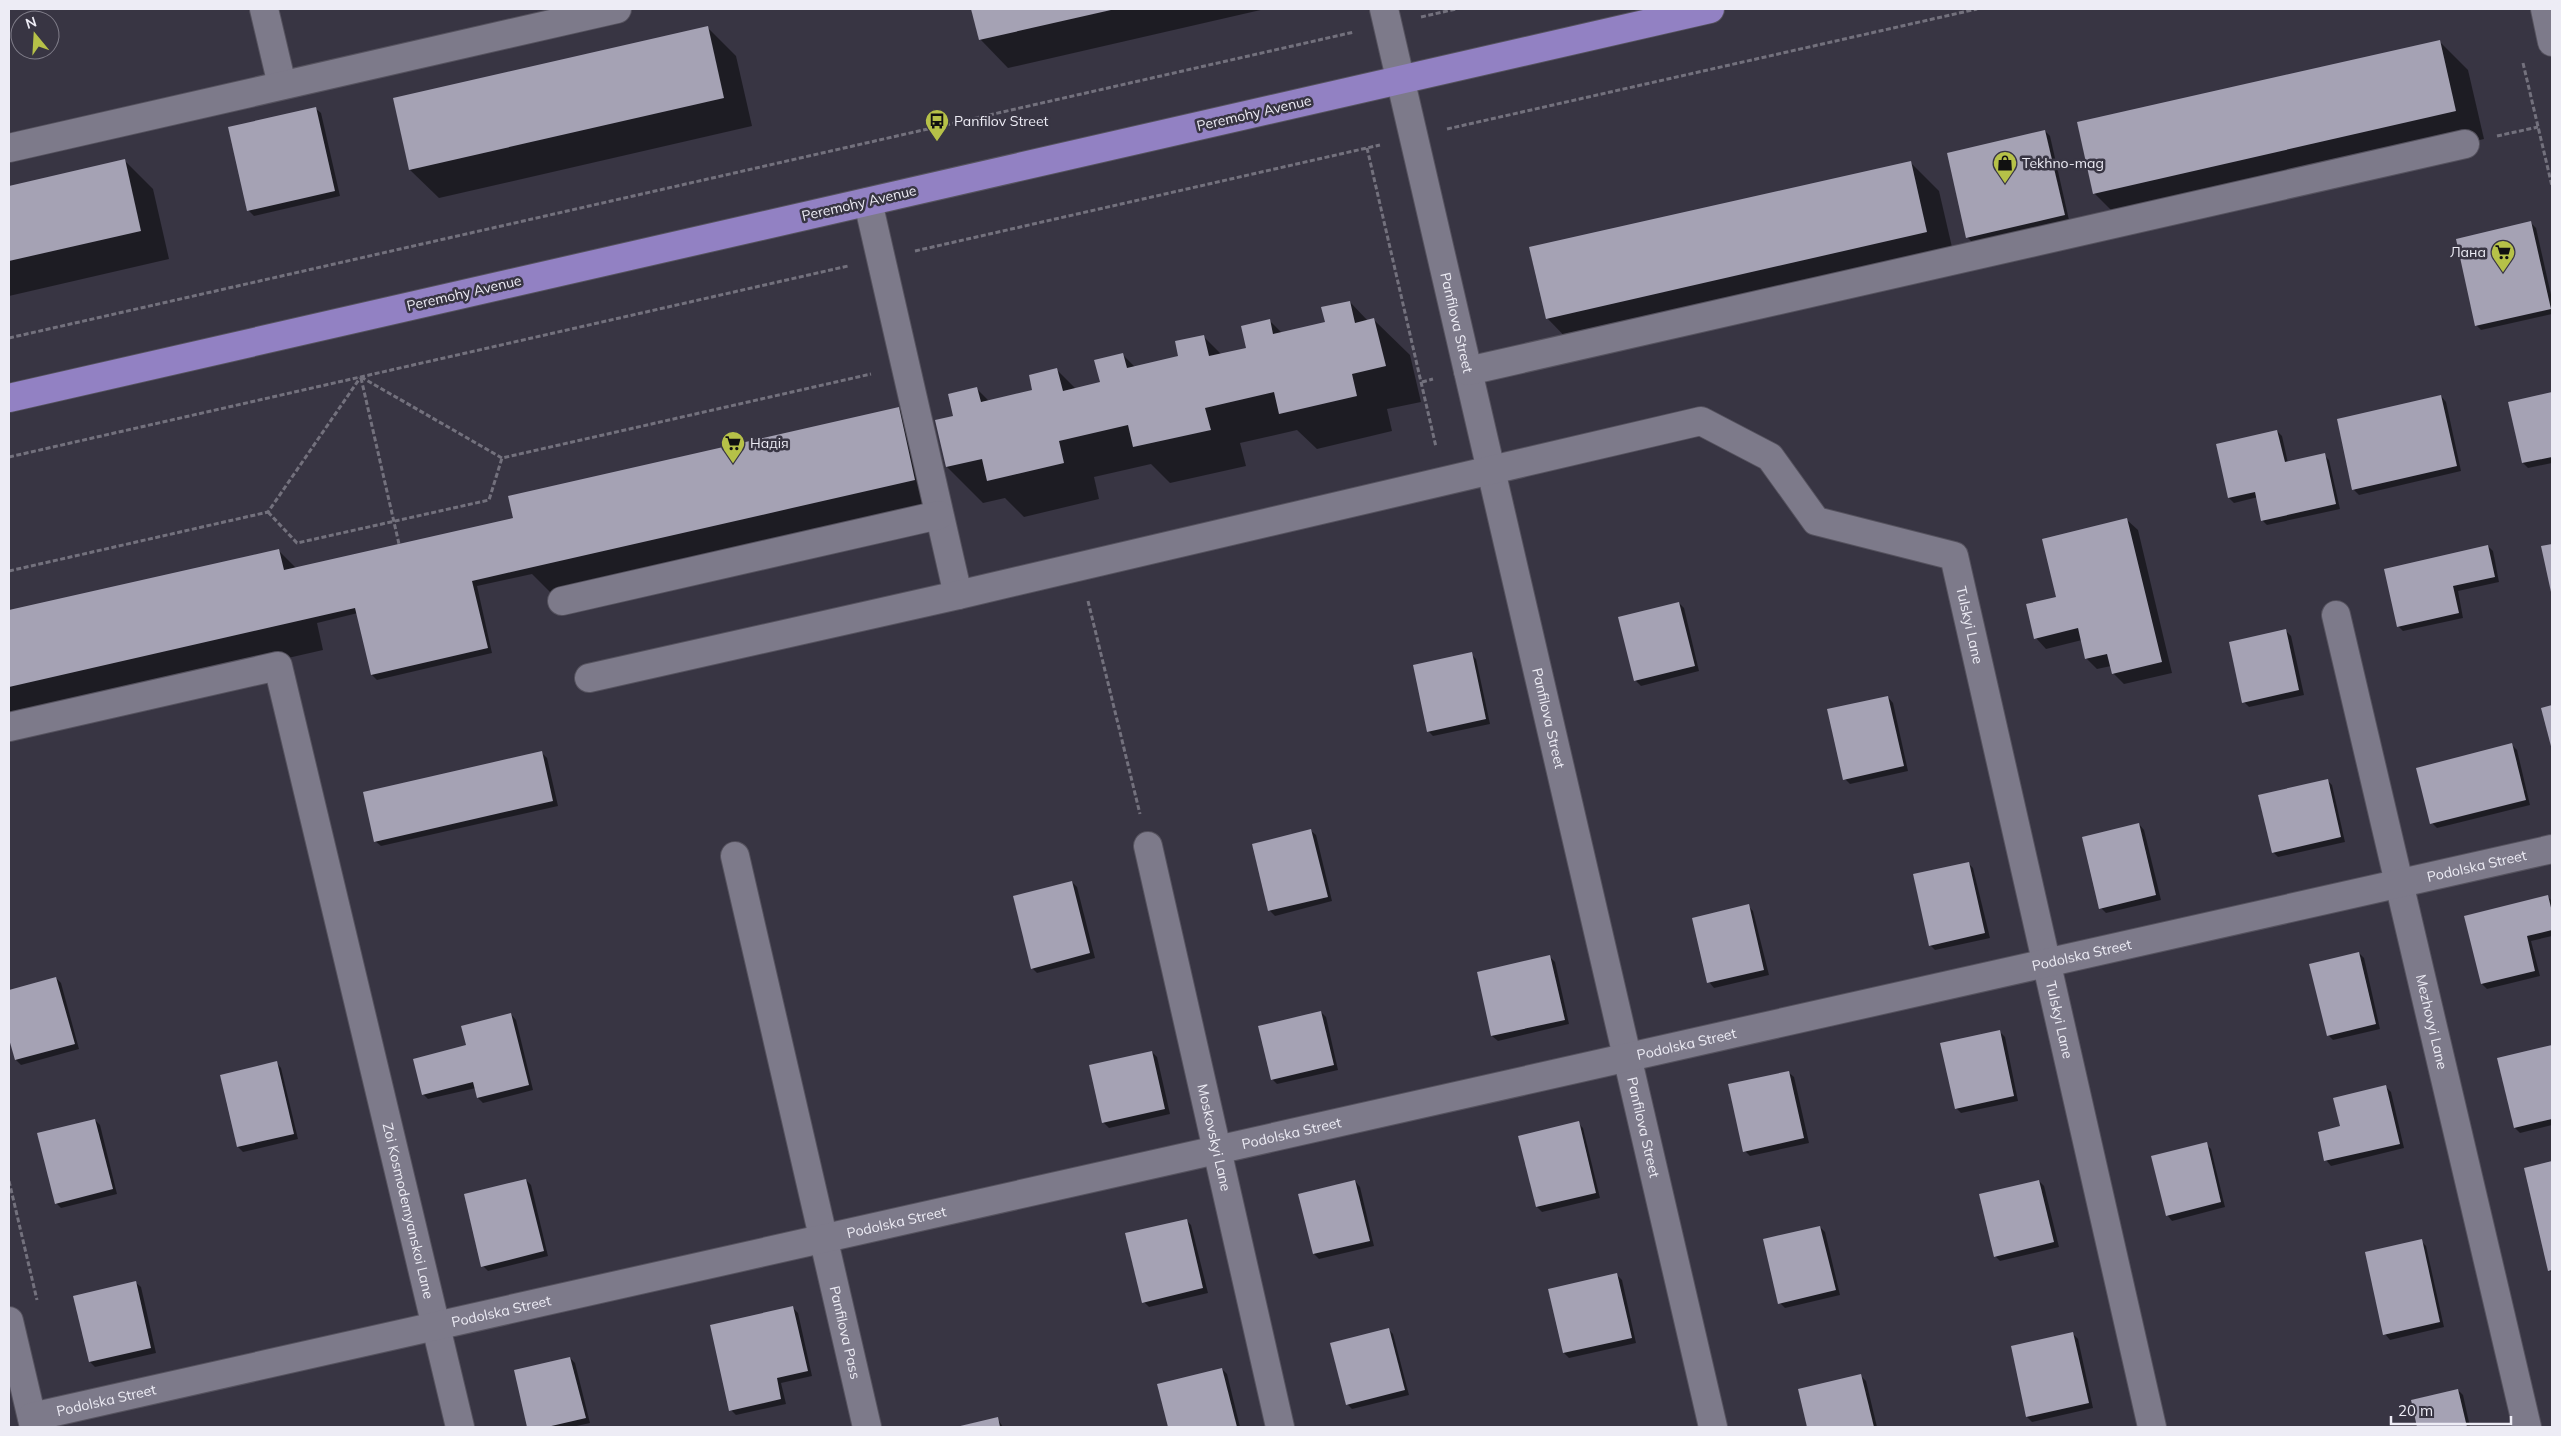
<svg xmlns="http://www.w3.org/2000/svg" width="2561" height="1436" viewBox="0 0 2561 1436" font-family="Mulish,sans-serif">
  <style>
    .shadow { fill: #0007 }
    .building { fill: #a5a2b4 }
    .lines { fill: none; stroke-linecap: round; stroke-linejoin: round }
    .minor-casing { stroke: #55525e; stroke-width: 30 }
    .major-casing { stroke: #55525e; stroke-width: 30 }
    .path { stroke: #73717d; stroke-width: 3; stroke-dasharray: 5 2.5; stroke-linecap: butt }
    .minor { stroke: #7d7a8a; stroke-width: 28 }
    .major { stroke: #9281c3; stroke-width: 28 }
    .labels { text-anchor: middle; dominant-baseline: central; stroke-width: 5; stroke-linejoin: round; paint-order: stroke }
    .street-label { font-size: 14px; fill: #edecf5; stroke: #383543 }
    .poi-label { font-size: 14px; fill: #edecf5; stroke: #383543; text-anchor: start }
  </style>
  <rect width="100%" height="100%" fill="#383543"/>
  <g class="shadow">
    <polygon points="973,9 1265,9 1008,68 980,39"/>
    <polygon points="707,27 736,56 752,126 439,198 410,170"/>
    <polygon points="2439,41 2468,70 2484,139 2123,222 2094,193"/>
    <polygon points="315,108 321,113 340,196 254,216 249,211 230,128"/>
    <polygon points="2045,131 2050,136 2069,220 1972,242 1967,237"/>
    <polygon points="124,160 153,189 169,259 9,296 9,187"/>
    <polygon points="1910,162 1939,191 1955,260 1575,347 1547,318"/>
    <polygon points="2531,223 2536,228 2552,299 2552,314 2481,330 2476,325"/>
    <polygon points="1350,302 1368,321 1374,320 1410,355 1421,402 1387,409 1392,431 1317,449 1297,430 1240,443 1246,466 1170,483 1151,464 1094,477 1099,499 1024,517 1005,498 983,503 947,467 955,417 977,389 989,401 1034,391 1057,370 1076,389 1101,383 1123,355 1135,367 1180,357 1203,336 1222,355 1248,349 1269,320 1282,333 1326,323"/>
    <polygon points="2552,393 2552,463 2528,468 2523,463 2509,403"/>
    <polygon points="2441,396 2446,402 2461,471 2359,495 2354,490"/>
    <polygon points="899,408 927,437 943,508 555,597 532,574 477,586 492,653 377,680 372,675 358,613 317,623 323,650 9,722 9,612 278,550 297,569 515,519"/>
    <polygon points="2277,431 2282,436 2288,463 2324,455 2329,460 2340,509 2267,525 2262,520 2258,497 2234,503 2229,498"/>
    <polygon points="2127,520 2138,530 2172,673 2124,684 2113,673 2111,666 2097,669 2086,658 2082,640 2046,649 2036,638"/>
    <polygon points="2488,546 2493,551 2499,582 2458,591 2463,618 2403,631 2398,626"/>
    <polygon points="1679,603 1684,608 1699,671 1641,686 1636,681"/>
    <polygon points="2286,631 2291,636 2304,695 2249,707 2244,702"/>
    <polygon points="1471,654 1476,659 1490,724 1433,736 1428,731"/>
    <polygon points="1888,697 1893,703 1908,771 1850,784 1845,779"/>
    <polygon points="2512,745 2517,750 2530,805 2437,828 2432,823"/>
    <polygon points="542,753 547,758 558,806 381,846 375,841"/>
    <polygon points="2327,780 2332,785 2345,842 2278,857 2273,852"/>
    <polygon points="2139,824 2144,830 2161,900 2106,913 2101,908"/>
    <polygon points="1310,830 1316,835 1332,901 1275,916 1270,911 1253,845"/>
    <polygon points="1968,863 1973,868 1990,938 1935,950 1930,945"/>
    <polygon points="1072,882 1077,887 1095,958 1037,973 1032,968"/>
    <polygon points="2548,897 2552,901 2552,936 2531,941 2540,976 2487,989 2482,984"/>
    <polygon points="1748,906 1753,911 1769,975 1714,988 1709,982"/>
    <polygon points="2359,953 2364,958 2380,1029 2333,1040 2328,1035"/>
    <polygon points="1550,957 1555,962 1569,1024 1498,1041 1492,1036 1478,973"/>
    <polygon points="56,978 61,983 79,1049 21,1065 16,1060 9,1034 9,991"/>
    <polygon points="1321,1012 1326,1017 1338,1070 1277,1084 1272,1079"/>
    <polygon points="511,1014 516,1020 533,1090 483,1103 478,1098 476,1088 428,1099 423,1094 467,1046"/>
    <polygon points="2000,1032 2005,1037 2018,1101 1961,1113 1956,1108"/>
    <polygon points="2552,1046 2552,1125 2520,1133 2515,1128 2498,1059"/>
    <polygon points="1152,1052 1157,1057 1170,1114 1109,1128 1104,1123 1090,1066"/>
    <polygon points="276,1062 281,1068 298,1139 243,1152 238,1147"/>
    <polygon points="1788,1072 1794,1077 1809,1143 1750,1156 1745,1151"/>
    <polygon points="2386,1087 2391,1092 2404,1148 2331,1166 2326,1160 2342,1127"/>
    <polygon points="95,1120 100,1125 117,1194 61,1208 56,1203"/>
    <polygon points="1578,1123 1583,1128 1600,1198 1542,1212 1537,1207"/>
    <polygon points="2206,1144 2211,1149 2225,1207 2172,1221 2167,1215"/>
    <polygon points="2552,1163 2552,1273 2549,1270 2526,1169"/>
    <polygon points="526,1180 531,1185 548,1256 488,1271 483,1266"/>
    <polygon points="1355,1181 1360,1187 1374,1246 1319,1259 1314,1254"/>
    <polygon points="2039,1181 2044,1186 2059,1247 2000,1261 1995,1256"/>
    <polygon points="1186,1220 1191,1225 1208,1293 1149,1307 1144,1302"/>
    <polygon points="1820,1227 1825,1232 1840,1295 1785,1308 1780,1303"/>
    <polygon points="2421,1241 2426,1246 2444,1327 2390,1340 2385,1334"/>
    <polygon points="1617,1275 1622,1280 1636,1343 1569,1358 1564,1353 1550,1290"/>
    <polygon points="135,1282 141,1287 156,1353 95,1367 90,1362"/>
    <polygon points="793,1308 798,1313 812,1376 781,1383 786,1404 736,1415 731,1410"/>
    <polygon points="1388,1329 1393,1334 1409,1395 1352,1409 1347,1404"/>
    <polygon points="2073,1334 2078,1339 2093,1408 2032,1422 2027,1417"/>
    <polygon points="570,1358 575,1363 590,1423 572,1427 529,1427 515,1371"/>
    <polygon points="1222,1369 1227,1374 1240,1427 1169,1427 1159,1385"/>
    <polygon points="1861,1376 1866,1381 1877,1427 1808,1427 1799,1390"/>
    <polygon points="2458,1390 2463,1395 2470,1427 2418,1427 2412,1400"/>
    <polygon points="997,1418 1003,1427 958,1427"/>
  </g>
  <g class="building">
    <polygon points="971,9 1111,9 1111,10 979,40"/>
    <polygon points="708,26 724,98 409,170 393,98"/>
    <polygon points="2440,40 2456,111 2093,194 2077,122"/>
    <polygon points="316,107 335,191 247,211 228,127"/>
    <polygon points="2045,130 2065,215 1966,238 1947,153"/>
    <polygon points="125,159 141,231 9,261 9,186"/>
    <polygon points="1911,161 1927,232 1546,319 1529,247"/>
    <polygon points="2531,221 2551,309 2475,326 2456,239"/>
    <polygon points="1350,301 1355,323 1374,318 1386,366 1352,374 1357,396 1279,414 1274,392 1205,408 1211,430 1133,447 1128,425 1059,441 1064,463 987,481 982,459 946,467 935,420 953,416 948,394 977,387 981,402 1032,390 1029,375 1057,368 1063,391 1100,382 1094,360 1123,353 1127,368 1178,356 1175,341 1204,335 1209,356 1246,348 1241,326 1270,319 1273,334 1325,322 1321,307"/>
    <polygon points="2552,392 2552,457 2522,463 2508,402"/>
    <polygon points="2441,395 2457,466 2352,490 2337,419"/>
    <polygon points="899,407 915,480 472,581 488,648 371,675 355,608 9,687 9,610 279,549 284,570 513,518 508,496"/>
    <polygon points="2277,430 2285,462 2325,453 2336,504 2261,521 2255,492 2228,498 2216,444"/>
    <polygon points="2127,518 2162,662 2112,674 2107,654 2085,659 2078,628 2034,639 2026,604 2056,597 2042,539"/>
    <polygon points="2552,544 2552,592 2551,592 2541,546"/>
    <polygon points="2488,545 2495,577 2453,586 2459,613 2397,627 2384,569"/>
    <polygon points="1679,602 1695,666 1634,681 1618,617"/>
    <polygon points="2286,629 2299,690 2242,703 2229,642"/>
    <polygon points="1472,652 1486,719 1427,732 1413,665"/>
    <polygon points="1888,696 1904,766 1843,780 1827,709"/>
    <polygon points="2552,705 2552,750 2541,708"/>
    <polygon points="2512,743 2526,800 2430,824 2416,768"/>
    <polygon points="542,751 553,801 374,842 363,792"/>
    <polygon points="2328,779 2341,837 2272,853 2258,795"/>
    <polygon points="2139,823 2156,895 2099,909 2082,837"/>
    <polygon points="1311,829 1328,897 1268,911 1252,844"/>
    <polygon points="1969,862 1985,933 1929,946 1913,874"/>
    <polygon points="1072,881 1090,953 1031,969 1013,896"/>
    <polygon points="2548,895 2552,912 2552,930 2527,936 2535,971 2481,984 2464,916"/>
    <polygon points="1749,904 1764,970 1707,983 1692,918"/>
    <polygon points="2359,952 2376,1024 2327,1036 2309,964"/>
    <polygon points="1550,955 1565,1020 1491,1036 1477,972"/>
    <polygon points="56,977 75,1044 15,1060 9,1039 9,990"/>
    <polygon points="1321,1011 1334,1065 1271,1080 1258,1026"/>
    <polygon points="511,1013 529,1085 477,1098 473,1082 422,1095 413,1059 466,1045 461,1026"/>
    <polygon points="2000,1030 2014,1096 1955,1109 1940,1043"/>
    <polygon points="2552,1045 2552,1119 2514,1128 2497,1058"/>
    <polygon points="1152,1051 1165,1109 1102,1123 1089,1065"/>
    <polygon points="277,1061 294,1134 237,1147 220,1075"/>
    <polygon points="1789,1071 1804,1138 1743,1152 1728,1084"/>
    <polygon points="2386,1085 2400,1144 2324,1161 2318,1132 2340,1126 2333,1098"/>
    <polygon points="95,1119 113,1189 55,1204 37,1133"/>
    <polygon points="1579,1121 1596,1193 1536,1207 1518,1136"/>
    <polygon points="2207,1142 2221,1202 2166,1216 2151,1156"/>
    <polygon points="2552,1161 2552,1270 2548,1271 2524,1168"/>
    <polygon points="526,1179 544,1251 481,1267 464,1194"/>
    <polygon points="1355,1180 1370,1241 1313,1254 1298,1194"/>
    <polygon points="2039,1180 2054,1242 1994,1257 1979,1194"/>
    <polygon points="1187,1219 1203,1288 1142,1303 1125,1233"/>
    <polygon points="1820,1226 1836,1290 1778,1304 1763,1239"/>
    <polygon points="2422,1239 2440,1322 2383,1335 2365,1252"/>
    <polygon points="1617,1273 1632,1338 1563,1353 1548,1289"/>
    <polygon points="136,1281 151,1348 89,1362 73,1296"/>
    <polygon points="793,1306 808,1371 777,1378 781,1399 729,1411 710,1325"/>
    <polygon points="1389,1328 1405,1390 1346,1405 1330,1343"/>
    <polygon points="2073,1332 2089,1403 2026,1417 2011,1346"/>
    <polygon points="570,1357 586,1418 547,1427 527,1427 514,1370"/>
    <polygon points="1222,1368 1237,1427 1168,1427 1157,1384"/>
    <polygon points="1861,1374 1874,1427 1807,1427 1798,1389"/>
    <polygon points="2458,1389 2467,1427 2417,1427 2411,1400"/>
    <polygon points="998,1417 1000,1427 956,1427"/>
  </g>
  <g class="lines">
    <g class="minor-casing">
      <g id="minor">
        <polyline points="264,9 282,85"/>
        <path id="s1" d="M1384 9 1713 1427"/>
        <polyline points="2545,9 2552,42"/>
        <polyline points="9,148 617,9"/>
        <polyline points="868,202 958,595"/>
        <polyline points="1468,371 2465,144"/>
        <polyline points="562,601 939,515"/>
        <path id="s2" d="M2336 615 2527 1427"/>
        <path id="s3" d="M589 678 958 595 1701 421 1770 457 1816 521 1954 556 2152 1427"/>
        <path id="s4" d="M9 727 278 666 460 1427"/>
        <path id="s5" d="M1148 846 1280 1427"/>
        <path id="s6" d="M735 856 867 1427"/>
        <polyline points="9,1321 34,1427"/>
        <path id="s7" d="M32 1417 2552 849"/>
      </g>
    </g>
    <g class="major-casing">
      <polyline id="major" points="9,398 1710,9"/>
    </g>
    <g class="path">
      <polyline points="1421,17 1456,9"/>
      <polyline points="2523,63 2552,186"/>
      <polyline points="1447,129 1977,9"/>
      <polyline points="2497,136 2538,127"/>
      <polyline points="1367,148 1436,447"/>
      <polyline points="915,251 1380,145"/>
      <polyline points="9,338 1354,32"/>
      <polyline points="361,377 502,458 871,374"/>
      <polyline points="361,378 399,544"/>
      <polyline points="1422,382 1433,379"/>
      <polyline points="9,457 848,266"/>
      <polyline points="268,512 297,543 489,500 502,458"/>
      <polyline points="9,571 268,512 360,378"/>
      <polyline points="1088,601 1140,814"/>
      <polyline points="9,1181 37,1300"/>
    </g>
    <use href="#minor" class="minor"/>
    <use href="#major" class="major"/>
  </g>
  <defs>
    <g id="bus-pin" transform="scale(1.25)"><path d="M0 17L-7.5 6A9.5 9.5 0 1 1 7.5 6Z" fill="#b6c148" stroke="#383543"/><path d="M-5-6H5V4H4V6H2V4H-2V6H-4V4H-5ZM-3.5-4V0h7V-4ZM-3.5 1.2v1.5H-2V1.2ZM2 1.2v1.5H3.5V1.2Z" fill="#111"/></g>
    <g id="shop-pin" transform="scale(1.25)"><path d="M0 17L-7.5 6A9.5 9.5 0 1 1 7.5 6Z" fill="#b6c148" stroke="#383543"/><path d="M-5-2.5h2.3a2.7 3.5 0 0 1 5.4 0H5L5.5 6h-11ZM-1.5-2.5h3a1.5 2.3 0 0 0-3 0Z" fill="#111"/></g>
    <g id="supermarket-pin" transform="scale(1.25)"><path d="M0 17L-7.5 6A9.5 9.5 0 1 1 7.5 6Z" fill="#b6c148" stroke="#383543"/><path d="M-6-5.5h2.5l.6 2H6L4.5 2H-2.5L-4.4-4H-6ZM-1.5 3.2a1.3 1.3 0 1 0 .1 0ZM3 3.2a1.3 1.3 0 1 0 .1 0Z" fill="#111"/></g>
  </defs>
  <g fill-rule="evenodd">
    <use href="#bus-pin" x="937" y="121"/>
    <use href="#shop-pin" x="2005" y="163"/>
    <use href="#supermarket-pin" x="2503" y="252"/>
    <use href="#supermarket-pin" x="733" y="443"/>
  </g>
  <g class="labels">
    <g class="street-label">
      <text transform="translate(1254 113) rotate(-13)">Peremohy Avenue</text>
      <text transform="translate(859 203) rotate(-13)">Peremohy Avenue</text>
      <text transform="translate(464 293) rotate(-13)">Peremohy Avenue</text>
      <text stroke="none"><textPath href="#s1" startOffset="322">Panfilova Street</textPath></text>
      <text stroke="none"><textPath href="#s3" startOffset="1511">Tulskyi Lane</textPath></text>
      <text stroke="none"><textPath href="#s1" startOffset="728">Panfilova Street</textPath></text>
      <text stroke="none"><textPath href="#s7" startOffset="2506">Podolska Street</textPath></text>
      <text stroke="none"><textPath href="#s7" startOffset="2101">Podolska Street</textPath></text>
      <text stroke="none"><textPath href="#s3" startOffset="1916">Tulskyi Lane</textPath></text>
      <text stroke="none"><textPath href="#s2" startOffset="418">Mezhovyi Lane</textPath></text>
      <text stroke="none"><textPath href="#s7" startOffset="1696">Podolska Street</textPath></text>
      <text stroke="none"><textPath href="#s1" startOffset="1148">Panfilova Street</textPath></text>
      <text stroke="none"><textPath href="#s7" startOffset="1291">Podolska Street</textPath></text>
      <text stroke="none"><textPath href="#s5" startOffset="299">Moskovskyi Lane</textPath></text>
      <text stroke="none"><textPath href="#s4" startOffset="836">Zoi Kosmodemyanskoi Lane</textPath></text>
      <text stroke="none"><textPath href="#s7" startOffset="886">Podolska Street</textPath></text>
      <text stroke="none"><textPath href="#s7" startOffset="481">Podolska Street</textPath></text>
      <text stroke="none"><textPath href="#s6" startOffset="489">Panfilova Pass</textPath></text>
      <text stroke="none"><textPath href="#s7" startOffset="76">Podolska Street</textPath></text>
    </g>
    <g class="poi-label">
      <text x="954" y="121">Panfilov Street</text>
      <text x="2022" y="163">Tekhno-mag</text>
      <text x="2486" y="252" text-anchor="end">Лана</text>
      <text x="750" y="443">Надiя</text>
    </g>
  </g>
  <rect width="2561" height="1436" fill="none" stroke="#edecf5" stroke-width="20"/>
  <g transform="translate(35 35) rotate(342)"><circle r="24" fill="#383543" stroke="#807e8a"/>
  <path d="M0-4L9 19L0 12L-9 19Z" fill="#b6c148"/>
  <text y="-8" font-size="14" font-weight="bold" text-anchor="middle" fill="#edecf5">N</text>
  </g>
  <path d="M2391 1416v8h120v-8" fill="none" stroke="#edecf5" stroke-width="2.5"/>
  <text x="2398" y="1416" font-size="15" fill="#edecf5" stroke="#383543" stroke-width="4" paint-order="stroke">20 m</text>
</svg>
